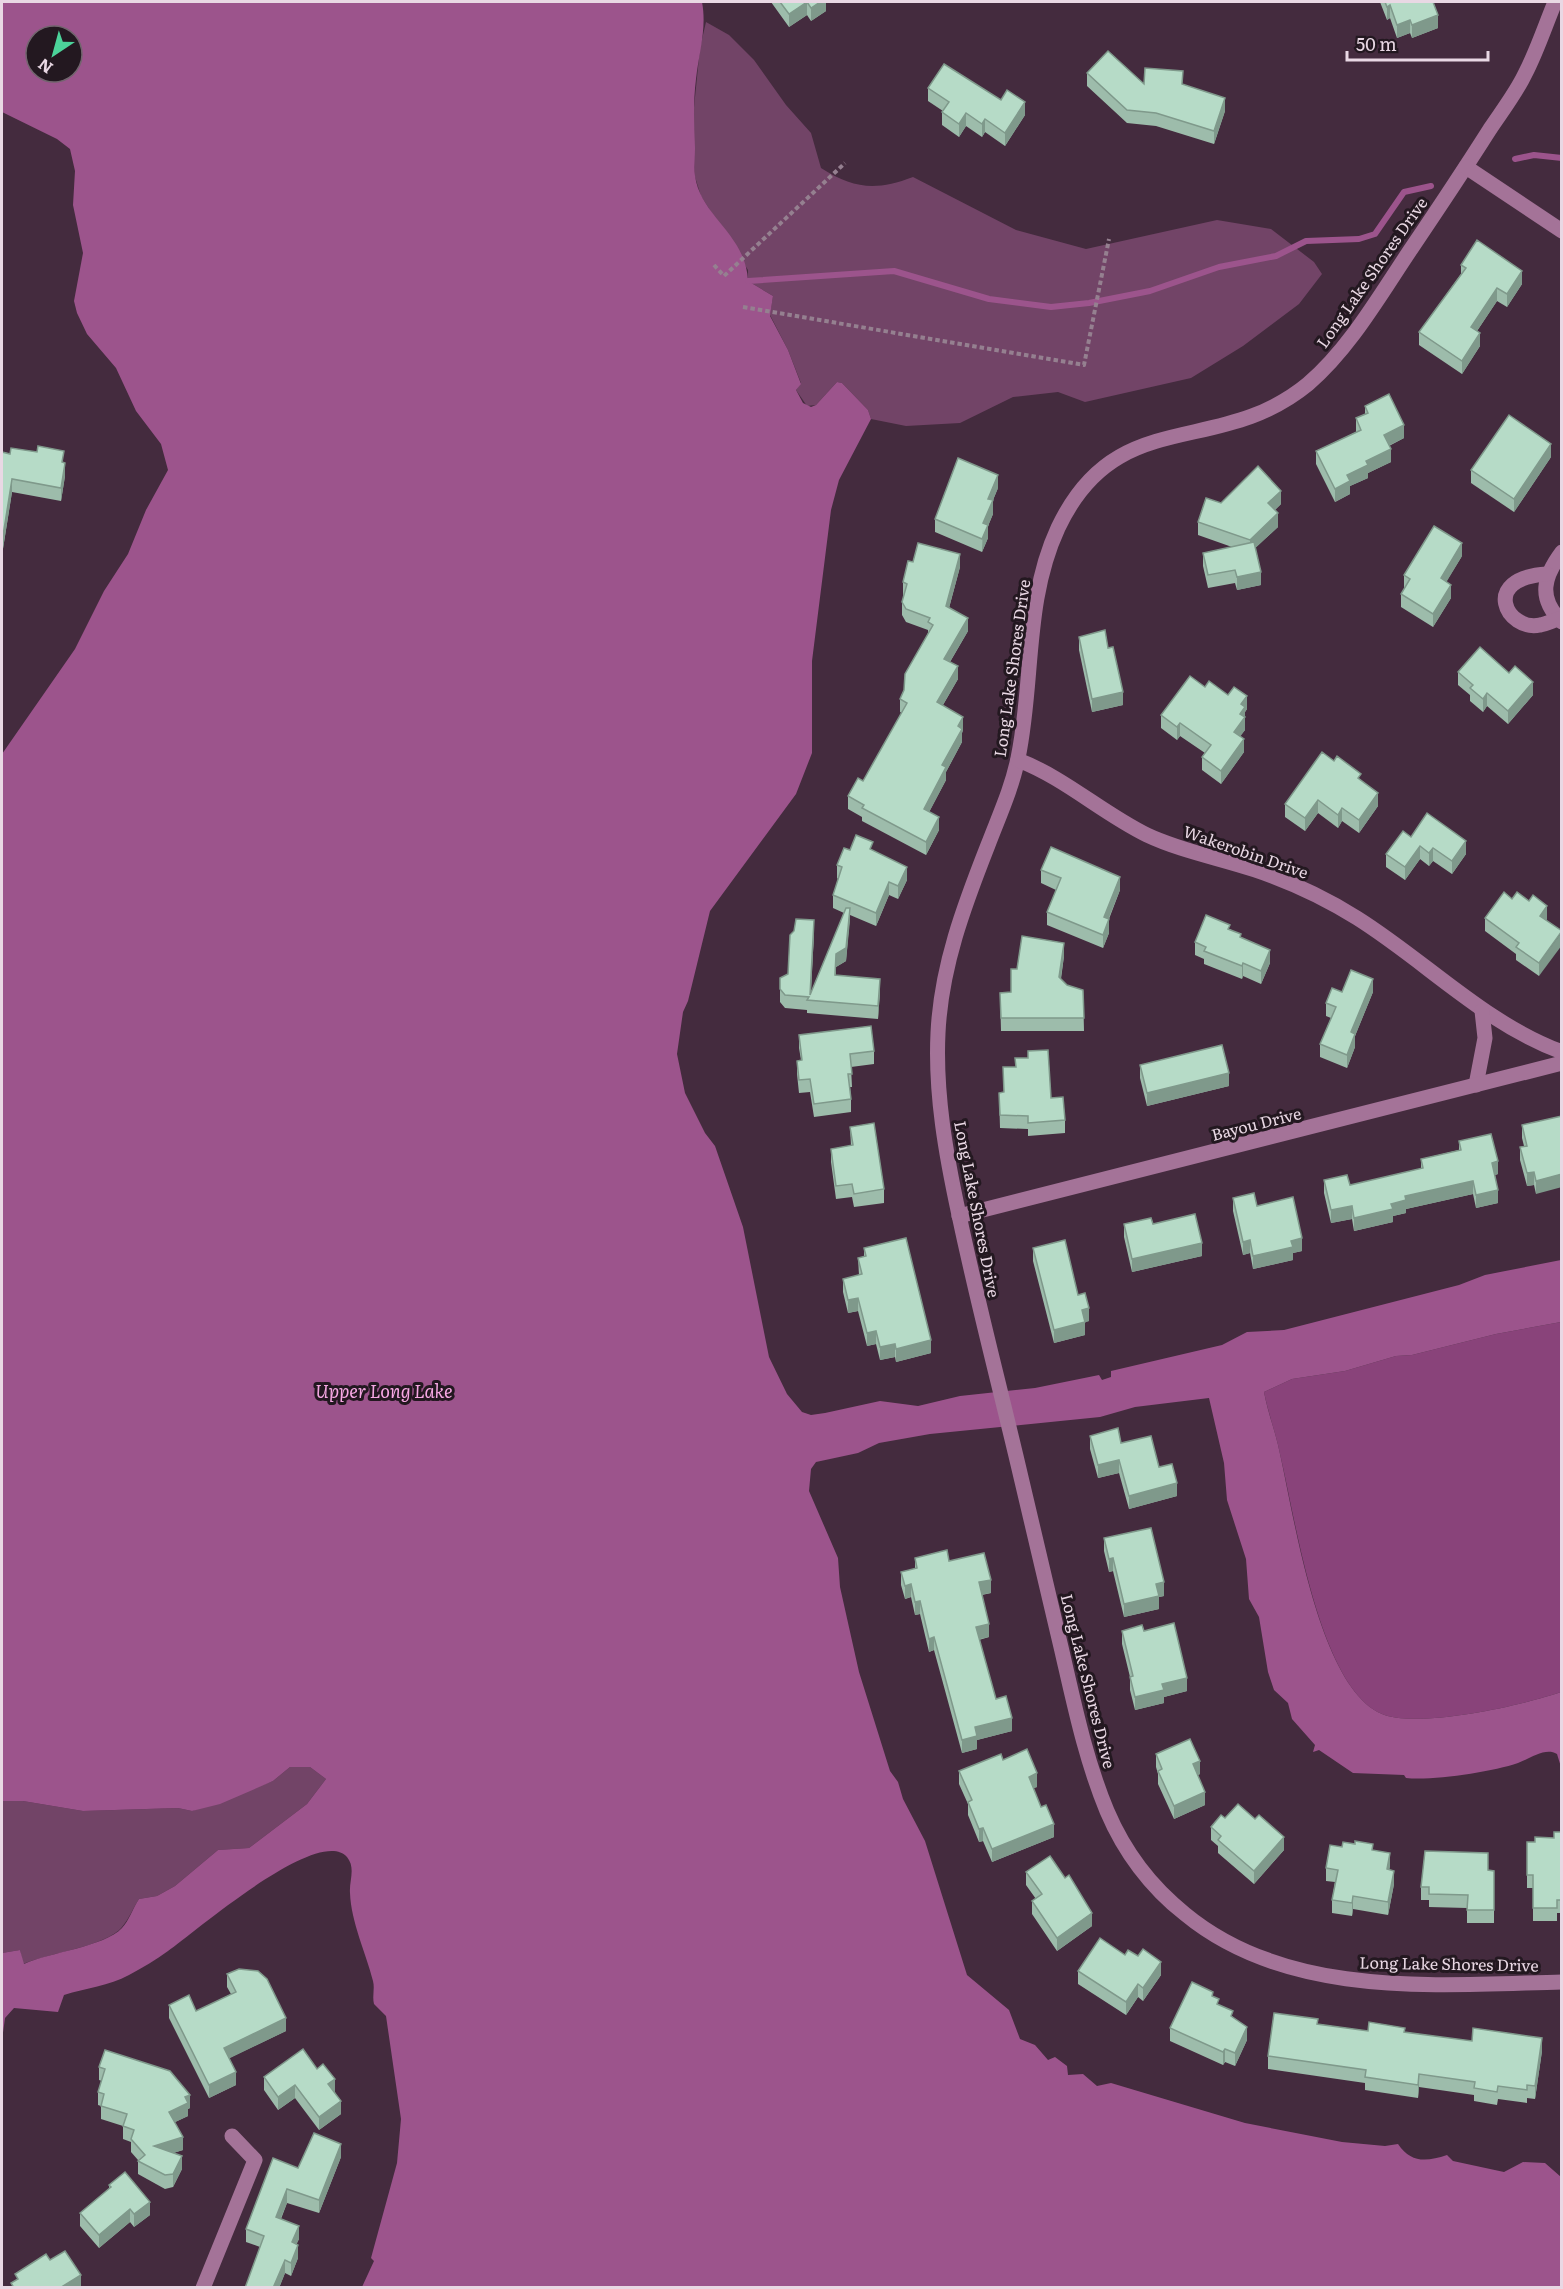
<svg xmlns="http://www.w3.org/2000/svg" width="1563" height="2289" viewBox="0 0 1563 2289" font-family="Literata,serif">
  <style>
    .green { fill: #724467 }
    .forest { fill: #89437a }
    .water { fill: #9c548c; fill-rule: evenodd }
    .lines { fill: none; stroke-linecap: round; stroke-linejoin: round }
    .stream { stroke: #9c548c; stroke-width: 6 }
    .path { stroke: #958090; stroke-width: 4; stroke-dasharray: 4.5 3; stroke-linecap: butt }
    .minor { stroke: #a47398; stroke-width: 15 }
    .wall { fill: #9dbcab }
    .shaded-wall { fill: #7f998b }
    .building { fill: #b6dbc7; stroke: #7f998b; stroke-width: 1.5 }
    .labels { text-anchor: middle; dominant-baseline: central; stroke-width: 6; stroke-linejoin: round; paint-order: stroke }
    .street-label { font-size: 16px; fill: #e9d8e4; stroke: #231820 }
    .water-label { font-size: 18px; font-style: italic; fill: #f6a7e3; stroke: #231820 }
  </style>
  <rect width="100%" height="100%" fill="#442b3e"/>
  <g class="green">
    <path d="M706 22 729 35 754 60 786 105 811 133 821 168C854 189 876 191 913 177L1016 230 1086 249 1217 220 1271 229 1314 262 1322 274 1299 304 1243 346 1191 378 1085 402 1058 392 1013 397 960 423 906 426 871 419 868 410 842 383 837 382 816 405 807 406 796 390 801 383 788 350 770 315 773 296 748 281V270L701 196 695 177 693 117 700 48Z"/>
    <path d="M290 1767H310L326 1779 307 1804 249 1848 218 1850 175 1886 157 1896 139 1899C133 1908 129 1919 122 1927 107 1946 49 1953 23 1964L20 1950 2 1953V1801H23L83 1811 178 1808 192 1811 273 1781Z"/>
  </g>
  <path class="forest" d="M1561 1322V1692C1524 1705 1418 1729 1382 1714 1319 1688 1295 1516 1280 1454 1276 1433 1268 1413 1264 1392L1292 1379 1345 1371 1396 1356 1412 1355 1496 1334Z"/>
  <path class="water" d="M2 2H702C707 28 699 52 696 79 693 103 694 125 695 148 695 157 694 167 695 176 701 217 746 234 748 281L773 296 770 316 788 350 801 384 796 390 803 403 811 407 816 405 837 382 842 383 868 410 871 419 839 480 831 510 812 661V753L796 794 710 911 688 1001 683 1012 677 1054 685 1093 705 1133 715 1146 743 1227 769 1357 787 1394 802 1412 811 1415 825 1413 880 1401 918 1406 960 1396 1035 1388 1099 1375 1102 1380 1111 1377V1371L1222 1345 1247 1332 1284 1330 1459 1285 1485 1275 1561 1260V1322L1496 1334 1412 1355 1396 1356 1345 1371 1292 1379 1264 1392C1268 1414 1276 1433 1280 1454 1294 1516 1319 1688 1382 1714 1418 1729 1524 1705 1561 1692V1767L1557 1754C1545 1747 1530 1759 1518 1763 1492 1772 1432 1781 1406 1778L1404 1775 1353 1773 1319 1750 1313 1752 1315 1745 1292 1719 1288 1703 1274 1690 1268 1672 1259 1617 1249 1599 1246 1559 1227 1500 1224 1463 1209 1398 1135 1407 1100 1417 930 1434 879 1443 858 1453 816 1462 811 1469 809 1491 838 1558 840 1587 859 1672 890 1771 898 1782 903 1799 925 1841 967 1975 1009 2010 1020 2039 1035 2045 1048 2060 1055 2057 1067 2066 1068 2075 1083 2074 1097 2086 1111 2083 1245 2123 1342 2142 1385 2146 1398 2144C1411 2163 1426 2162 1447 2155L1453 2161 1504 2172 1523 2162 1545 2163 1561 2177V2287H362L374 2261 371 2258 397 2163 401 2119 386 2016 374 2004C372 1996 375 1989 373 1981 366 1953 351 1922 350 1893 349 1881 356 1868 347 1857 318 1825 194 1933 168 1951 156 1960 142 1968 129 1975 109 1986 86 1988 64 1995L58 2012 14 2008 5 2018 2 2040V1953L20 1950 24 1964C50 1952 104 1947 122 1928 129 1921 133 1908 139 1899L157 1896 175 1886 218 1850 249 1848 307 1804 326 1779 310 1767H290L273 1781 220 1804 192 1811 178 1808 83 1811 23 1801H2V754L75 649 104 591 128 554 146 510 168 470 161 444 136 411 116 368 87 334 77 313 74 301 83 253 73 205 75 171 70 149 57 139 2 112ZM36 36H72V72H36Z"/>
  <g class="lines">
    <g class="stream">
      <polyline points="1515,159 1534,155 1562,158"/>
      <polyline points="748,281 894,271 989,299 1051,307 1089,303 1150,291 1219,267 1276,256 1306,241 1359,239 1375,234 1404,192 1431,186"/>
    </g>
    <g class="path">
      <polyline points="714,265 724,276 845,163"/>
      <polyline points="743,307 1084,365 1109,239"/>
    </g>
    <g class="minor">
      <path d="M1555 2C1545 26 1537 51 1525 74 1516 93 1502 111 1490 129 1464 170 1438 209 1411 249 1380 295 1350 348 1308 384 1217 459 1117 403 1058 528 1024 601 1034 682 1018 758 1012 788 999 816 988 845 964 906 941 967 938 1033 935 1094 946 1155 959 1215 976 1296 997 1376 1016 1456 1031 1520 1046 1584 1061 1647 1074 1703 1085 1758 1107 1811 1124 1851 1151 1887 1185 1914 1288 1999 1436 1985 1562 1982"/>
      <polyline points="1466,167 1562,231"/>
      <path d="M1562 552C1544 576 1537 598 1562 622"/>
      <path d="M1547 574C1479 578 1507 632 1540 625 1546 624 1552 621 1558 619"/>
      <path d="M1018 760C1065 778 1102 813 1147 835 1181 851 1219 858 1255 870 1291 882 1325 898 1357 918 1427 962 1484 1023 1562 1052"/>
      <polyline points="1476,1085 1485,1038 1482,1011"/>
      <polyline points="959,1216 1562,1063"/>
      <polyline points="203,2288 255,2160 232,2136"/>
    </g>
  </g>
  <g class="wall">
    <polygon points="771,2 826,2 826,11 811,21 807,15 789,27"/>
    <polygon points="1380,2 1433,2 1438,28 1412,38 1410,33 1397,38 1390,18 1387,20"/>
    <polygon points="1087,73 1144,84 1183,85 1225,111 1214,144 1156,126 1127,123 1087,86"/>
    <polygon points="928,88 1001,100 1025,115 1005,146 985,132 982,137 966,126 959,137 942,125 942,112 943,111 928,101"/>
    <polygon points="1461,265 1522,284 1507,307 1497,301 1477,331 1480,346 1462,374 1419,345 1419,332 1461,274"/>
    <polygon points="1365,406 1404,438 1389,446 1391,462 1368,473 1368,478 1350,486 1350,494 1335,502 1316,464 1316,451 1356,432 1356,418 1365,414"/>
    <polygon points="2,452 64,463 65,476 61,501 12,492 2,555"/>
    <polygon points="1551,457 1514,512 1471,483 1471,470"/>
    <polygon points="998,488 993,500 993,514 988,526 988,538 982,552 935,532 935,519"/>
    <polygon points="1221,503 1281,504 1275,510 1278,527 1255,548 1261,585 1237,590 1235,583 1208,588 1203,566 1203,553 1232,547 1198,535 1198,522"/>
    <polygon points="1462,556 1446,582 1451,598 1433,627 1401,607 1401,594 1404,589 1404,575"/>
    <polygon points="913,562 960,567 949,608 968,631 950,662 958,679 943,705 963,730 962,733 962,742 946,772 946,780 929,812 939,830 926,855 862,821 862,817 848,809 848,796 863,781 902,713 900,712 900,699 928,633 928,630 906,622 902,615 902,602 904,596 903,596 903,582"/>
    <polygon points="1079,637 1108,648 1123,705 1092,712 1079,650"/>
    <polygon points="1458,672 1533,695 1508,724 1487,706 1483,712 1470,701 1470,695 1458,685"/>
    <polygon points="1205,687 1247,709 1245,712 1245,730 1240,736 1244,752 1221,784 1202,770 1202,757 1205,753 1180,736 1177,740 1161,728 1161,715"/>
    <polygon points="1361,781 1378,806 1359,833 1342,821 1338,828 1318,813 1305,831 1285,817 1285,804"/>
    <polygon points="1411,837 1466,854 1452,874 1433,861 1429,866 1420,859 1405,880 1386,867 1386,854"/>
    <polygon points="850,850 873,850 907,880 898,899 889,895 876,926 850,915 846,961 836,967 836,976 880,992 878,1019 807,1013 807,1010 785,1008 780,1002 780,989 788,974 814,933 811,992 844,913 833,908 833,895 838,879 837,878 837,865"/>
    <polygon points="1041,870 1120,890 1109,919 1109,933 1103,948 1047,925 1047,912 1056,890 1041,883"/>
    <polygon points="1512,899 1547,919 1546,920 1539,976 1516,960 1516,954 1485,931 1485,918"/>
    <polygon points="1230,929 1241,937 1270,963 1261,984 1243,976 1242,979 1204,964 1204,959 1195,955 1195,942"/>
    <polygon points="1064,956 1061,979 1067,985 1083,990 1084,1031 1001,1031 1000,993 1011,992 1017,969"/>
    <polygon points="1342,992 1373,992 1355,1036 1355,1047 1347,1068 1320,1057 1320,1044 1331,1018 1326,1016 1326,1003"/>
    <polygon points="799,1035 874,1051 874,1064 851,1067 852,1087 850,1087 851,1099 851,1112 814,1117 810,1092 799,1093 797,1074 797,1061 801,1060 799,1048"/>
    <polygon points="1140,1065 1229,1086 1147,1106 1140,1078"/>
    <polygon points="1003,1067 1051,1098 1065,1120 1065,1133 1028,1136 1028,1129 1000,1128 999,1093 1004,1092"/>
    <polygon points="1562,1116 1536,1194 1534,1185 1527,1186 1520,1160 1520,1147 1524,1146 1522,1138 1522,1125"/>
    <polygon points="850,1127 884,1189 884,1203 854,1207 852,1197 836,1199 831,1162 831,1149 851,1146"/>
    <polygon points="1459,1141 1498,1174 1495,1175 1498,1203 1476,1208 1473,1194 1406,1209 1406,1213 1393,1216 1393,1222 1354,1231 1352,1219 1331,1223 1324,1193 1324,1180 1350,1185 1421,1169 1421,1159 1459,1150"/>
    <polygon points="1233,1198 1257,1206 1302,1251 1293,1253 1293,1260 1253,1269 1250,1253 1243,1255 1233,1211"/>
    <polygon points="1124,1224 1153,1224 1202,1256 1132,1272 1124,1237"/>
    <polygon points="864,1248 931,1353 896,1362 895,1357 880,1360 876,1344 867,1346 858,1311 848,1313 843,1292 843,1279 859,1275 858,1258 864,1257"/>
    <polygon points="1033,1248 1078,1295 1089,1321 1085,1322 1085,1335 1054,1343 1033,1261"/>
    <polygon points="1090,1436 1121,1443 1159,1467 1177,1496 1129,1509 1119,1473 1098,1478 1090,1449"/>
    <polygon points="1104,1538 1164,1596 1159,1597 1159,1609 1124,1617 1113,1571 1109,1572 1104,1551"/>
    <polygon points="915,1558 949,1561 991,1593 982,1595 989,1637 979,1640 996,1699 1012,1731 977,1740 977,1749 962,1753 934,1650 929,1652 920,1614 915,1615 911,1597 905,1599 901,1585 901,1572 915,1569"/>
    <polygon points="1122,1631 1144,1631 1187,1691 1164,1697 1164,1703 1135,1710 1130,1690 1130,1677 1122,1644"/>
    <polygon points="1156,1754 1200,1774 1198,1775 1205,1805 1174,1819 1158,1784 1158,1774 1156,1767"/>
    <polygon points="1003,1760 1037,1787 1033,1788 1054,1837 992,1862 983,1841 979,1842 968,1815 968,1804 959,1784 959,1771"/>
    <polygon points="1225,1818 1284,1850 1254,1884 1218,1853 1218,1846 1211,1840 1211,1827"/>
    <polygon points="1562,1832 1562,1913 1557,1913 1557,1921 1533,1921 1533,1888 1527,1888 1527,1842 1535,1842 1554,1838"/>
    <polygon points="1373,1850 1390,1866 1389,1870 1394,1884 1388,1915 1353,1909 1352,1916 1332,1913 1332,1900 1335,1882 1326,1881 1326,1868"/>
    <polygon points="1488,1870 1494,1871 1494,1923 1467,1923 1467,1908 1429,1907 1429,1900 1421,1900 1421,1887"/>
    <polygon points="1026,1872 1092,1926 1057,1951 1032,1914 1032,1901 1036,1899 1026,1885"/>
    <polygon points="1125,1955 1161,1975 1143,2001 1138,1997 1126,2015 1078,1984 1078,1971"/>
    <polygon points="227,1974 286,2031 229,2058 236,2085 209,2098 169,2018 169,2005 196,2011 231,1994 227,1987"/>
    <polygon points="1213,1997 1219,2005 1233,2017 1247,2040 1235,2066 1225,2062 1223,2065 1170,2041 1170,2028"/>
    <polygon points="1318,2024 1368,2031 1405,2032 1542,2051 1535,2099 1527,2098 1527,2103 1498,2099 1497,2105 1474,2101 1474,2095 1419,2087 1418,2098 1365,2090 1365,2083 1268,2069 1268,2056"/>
    <polygon points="105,2050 190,2108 188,2109 188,2116 175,2122 183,2150 173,2153 182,2169 173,2187 165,2189 138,2174 138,2160 131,2152 131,2142 123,2139 123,2126 101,2119 101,2106 98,2105 98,2092 102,2081 99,2080 99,2067"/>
    <polygon points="264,2077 335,2092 341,2114 319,2130 295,2098 278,2110 264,2090"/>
    <polygon points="341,2157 319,2213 287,2203 281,2219 299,2239 296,2244 298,2258 291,2276 285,2273 279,2288 245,2288 260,2247 246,2242 246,2229 298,2168"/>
    <polygon points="109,2185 150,2215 134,2227 130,2222 99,2248 80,2226 80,2213 109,2189"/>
  </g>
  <g class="shaded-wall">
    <polygon points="807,2 807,15 789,27 789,14"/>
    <polygon points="820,2 826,2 826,11 811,21 811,8"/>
    <polygon points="1390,5 1390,18 1387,20 1387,7"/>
    <polygon points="1438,15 1438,28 1412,38 1412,25"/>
    <polygon points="1410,20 1410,33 1397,38 1397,25"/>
    <polygon points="1225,98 1225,111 1214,144 1214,131"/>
    <polygon points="1025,102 1025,115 1005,146 1005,133"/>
    <polygon points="966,113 966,126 959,137 959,124"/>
    <polygon points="985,119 985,132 982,137 982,124"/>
    <polygon points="1522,271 1522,284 1507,307 1507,294"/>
    <polygon points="1497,288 1497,301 1471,340 1471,327"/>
    <polygon points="1480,333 1480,346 1462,374 1462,361"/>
    <polygon points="1404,425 1404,438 1384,448 1384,435"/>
    <polygon points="1551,444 1551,457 1514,512 1514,499"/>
    <polygon points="1391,449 1391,462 1368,473 1368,478 1350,486 1350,494 1335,502 1335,489 1347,475 1366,461"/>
    <polygon points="65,463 65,476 61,501 61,488"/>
    <polygon points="998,475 998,488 988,512 988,499"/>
    <polygon points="12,479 12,492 2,555 2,542"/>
    <polygon points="1281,491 1281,504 1268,516 1268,503"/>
    <polygon points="993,500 993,514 988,526 988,538 982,552 983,523"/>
    <polygon points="1278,513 1278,527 1250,553 1250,540"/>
    <polygon points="1462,543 1462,556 1441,591 1441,578"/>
    <polygon points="960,554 960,567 946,619 946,606"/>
    <polygon points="1261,572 1261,585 1237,590 1237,577"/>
    <polygon points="1451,585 1451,598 1433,627 1433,614"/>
    <polygon points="968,618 968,631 944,672 944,659"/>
    <polygon points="958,666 958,679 937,715 937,702"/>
    <polygon points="1533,682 1533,695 1508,724 1508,711"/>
    <polygon points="1123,692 1123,705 1092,712 1092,699"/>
    <polygon points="1487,693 1487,706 1483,712 1483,699"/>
    <polygon points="1247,696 1247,709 1245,712 1245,730 1234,745 1234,732 1240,714 1241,704"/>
    <polygon points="963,717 963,730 962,733 962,742 946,772 946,780 924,822 924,809 958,726"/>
    <polygon points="1180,723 1180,736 1177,740 1177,727"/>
    <polygon points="1244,739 1244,752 1221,784 1221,771"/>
    <polygon points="1378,793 1378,806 1359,833 1359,820"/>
    <polygon points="1318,800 1318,813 1305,831 1305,818"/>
    <polygon points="1342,808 1342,821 1338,828 1338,815"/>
    <polygon points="939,817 939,830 926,855 926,842"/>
    <polygon points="1466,841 1466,854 1452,874 1452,861"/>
    <polygon points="1420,846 1420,859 1405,880 1405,867"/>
    <polygon points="1433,848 1433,861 1429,866 1429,853"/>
    <polygon points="907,867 907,880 898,899 898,886"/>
    <polygon points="1120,877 1120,890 1104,930 1104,917"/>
    <polygon points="889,882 889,895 876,926 876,913"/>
    <polygon points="1547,906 1547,919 1540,929 1540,916"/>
    <polygon points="850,908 850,921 846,961 836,967 835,989 836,954"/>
    <polygon points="1109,919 1109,933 1103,948 1103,935"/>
    <polygon points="814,920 814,933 810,1001"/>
    <polygon points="1562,932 1562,945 1539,976 1539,963"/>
    <polygon points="1064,943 1064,956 1059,990 1059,977"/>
    <polygon points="1270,950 1270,963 1261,984 1261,971"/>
    <polygon points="1243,963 1243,976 1242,979 1242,966"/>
    <polygon points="880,979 880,992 878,1019 878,1006"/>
    <polygon points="1373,979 1373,992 1355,1036 1355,1047 1347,1068 1347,1055 1351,1032"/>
    <polygon points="1229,1073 1229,1086 1147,1106 1147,1093"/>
    <polygon points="1498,1161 1498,1174 1492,1176 1492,1163"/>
    <polygon points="1534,1172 1534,1185 1527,1186 1527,1173"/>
    <polygon points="1562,1174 1562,1187 1536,1194 1536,1181"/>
    <polygon points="1473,1181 1473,1194 1406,1209 1406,1213 1393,1216 1393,1222 1354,1231 1354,1218 1391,1204 1405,1196"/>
    <polygon points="1498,1190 1498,1203 1476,1208 1476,1195"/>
    <polygon points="1352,1206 1352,1219 1331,1223 1331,1210"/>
    <polygon points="1302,1238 1302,1251 1293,1253 1293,1260 1253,1269 1253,1256 1291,1241"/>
    <polygon points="1250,1240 1250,1253 1243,1255 1243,1242"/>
    <polygon points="1202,1243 1202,1256 1132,1272 1132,1259"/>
    <polygon points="858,1298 858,1311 848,1313 848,1300"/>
    <polygon points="1089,1308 1089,1321 1082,1323 1082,1310"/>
    <polygon points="1085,1322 1085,1335 1054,1343 1054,1330"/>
    <polygon points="876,1331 876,1344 867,1346 867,1333"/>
    <polygon points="931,1340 931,1353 896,1362 896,1349"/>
    <polygon points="895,1344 895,1357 880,1360 880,1347"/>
    <polygon points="1119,1460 1119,1473 1098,1478 1098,1465"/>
    <polygon points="1177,1483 1177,1496 1129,1509 1129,1496"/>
    <polygon points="1113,1558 1113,1571 1109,1572 1109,1559"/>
    <polygon points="991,1580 991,1593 979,1595 979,1582"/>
    <polygon points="1164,1582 1164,1596 1159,1597 1159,1609 1124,1617 1124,1604 1156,1584"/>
    <polygon points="911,1584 911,1597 905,1599 905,1586"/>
    <polygon points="920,1601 920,1614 915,1615 915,1602"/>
    <polygon points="989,1624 989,1637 976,1640 976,1627"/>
    <polygon points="934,1637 934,1650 929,1652 929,1639"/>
    <polygon points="1187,1678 1187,1691 1164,1697 1164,1703 1135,1710 1135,1697 1162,1684"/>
    <polygon points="1012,1718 1012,1731 977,1740 977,1749 962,1753 962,1740 975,1727"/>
    <polygon points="1200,1761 1200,1774 1193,1778 1193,1764"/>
    <polygon points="1037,1773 1037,1787 1029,1790 1029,1777"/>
    <polygon points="1205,1792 1205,1805 1174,1819 1174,1806"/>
    <polygon points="1054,1824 1054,1837 992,1862 992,1849"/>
    <polygon points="983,1828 983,1841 979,1842 979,1829"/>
    <polygon points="1284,1837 1284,1850 1254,1884 1254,1871"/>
    <polygon points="1390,1853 1390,1866 1387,1882 1387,1869"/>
    <polygon points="1394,1871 1394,1884 1388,1915 1388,1902"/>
    <polygon points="1353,1896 1353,1909 1352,1916 1352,1903"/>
    <polygon points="1092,1913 1092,1926 1057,1951 1057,1938"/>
    <polygon points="1161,1962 1161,1975 1143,2001 1143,1988"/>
    <polygon points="1138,1984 1138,1997 1126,2015 1126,2002"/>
    <polygon points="286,2018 286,2031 224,2061 224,2048"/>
    <polygon points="1247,2027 1247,2040 1235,2066 1235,2053"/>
    <polygon points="1542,2038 1542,2051 1535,2099 1535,2086"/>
    <polygon points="1225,2049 1225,2062 1223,2065 1223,2052"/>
    <polygon points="236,2072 236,2085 209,2098 209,2085"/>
    <polygon points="1419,2074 1419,2087 1418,2098 1418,2085"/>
    <polygon points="335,2079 335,2092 328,2097 328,2084"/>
    <polygon points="295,2085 295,2098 278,2110 278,2097"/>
    <polygon points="190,2095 190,2108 188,2109 188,2116 169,2125 169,2112 185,2097"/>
    <polygon points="341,2101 341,2114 319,2130 319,2117"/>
    <polygon points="183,2137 183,2150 154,2159 154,2146"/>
    <polygon points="341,2144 341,2157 319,2213 319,2200"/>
    <polygon points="182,2156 182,2169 173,2187 173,2174"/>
    <polygon points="287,2189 287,2203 276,2230 276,2217"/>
    <polygon points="150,2202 150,2215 134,2227 134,2214"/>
    <polygon points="130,2209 130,2222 99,2248 99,2235"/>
    <polygon points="299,2226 299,2239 292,2255 292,2242"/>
    <polygon points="298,2245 298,2258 291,2276 291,2263"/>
    <polygon points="285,2260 285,2273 279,2288 273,2288"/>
    <polygon points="81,2275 81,2288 60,2288"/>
  </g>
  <g class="building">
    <polygon points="780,2 820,2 811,8 807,2 789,14"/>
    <polygon points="1385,2 1433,2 1438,15 1412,25 1410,20 1397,25 1390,5 1387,7"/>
    <polygon points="1108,51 1144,84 1145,68 1183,71 1182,84 1225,98 1214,131 1156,113 1127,110 1087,73"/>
    <polygon points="944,64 1001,100 1007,90 1025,102 1005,133 985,119 982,124 966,113 959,124 942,112 949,102 928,88"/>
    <polygon points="1477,240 1522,271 1507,294 1497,288 1471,327 1480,333 1462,361 1419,332 1466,268 1461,265"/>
    <polygon points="1389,394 1404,425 1384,435 1391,449 1366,461 1368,465 1347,475 1350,481 1335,489 1316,451 1361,430 1356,418 1368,413 1365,406"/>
    <polygon points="1509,415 1551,444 1514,499 1471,470"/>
    <polygon points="38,446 64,451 62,462 65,463 61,488 12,479 2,542 2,452 10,454 11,448 37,452"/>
    <polygon points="958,458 998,475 988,499 993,500 983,523 988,525 982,539 935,519"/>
    <polygon points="1258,466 1281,491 1268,503 1278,513 1250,540 1198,522 1206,498 1221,503"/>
    <polygon points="1434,526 1462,543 1441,578 1451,585 1433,614 1401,594 1410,579 1404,575"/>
    <polygon points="1254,542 1261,572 1237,577 1235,570 1208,575 1203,553"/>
    <polygon points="918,543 960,554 946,606 968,618 944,659 958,666 937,702 963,717 958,726 962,729 942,765 946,767 924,809 939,817 926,842 862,808 864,805 848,796 858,778 863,781 907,703 900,699 904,690 905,674 933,625 928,622 930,618 906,609 902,602 907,584 903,582 908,561 913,562"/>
    <polygon points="1105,630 1108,648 1113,647 1123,692 1092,699 1079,637"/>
    <polygon points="1480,647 1509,673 1515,666 1533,682 1508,711 1487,693 1483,699 1470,688 1473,685 1458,672"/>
    <polygon points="1190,676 1205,687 1209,681 1228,695 1234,687 1247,696 1241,704 1245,707 1240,714 1245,717 1234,732 1244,739 1221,771 1202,757 1211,745 1180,723 1177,727 1161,715"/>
    <polygon points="1322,752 1334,761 1337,756 1361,774 1358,778 1378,793 1359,820 1342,808 1338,815 1318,800 1305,818 1285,804"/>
    <polygon points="1427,813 1466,841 1452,861 1433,848 1429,853 1420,846 1405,867 1386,854 1403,831 1411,837"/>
    <polygon points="856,835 873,842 870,849 907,867 898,886 889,882 876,913 833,895 842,867 837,865 844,848 850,850"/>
    <polygon points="1051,847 1120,877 1104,917 1109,919 1103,935 1047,912 1061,878 1041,870"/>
    <polygon points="1504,892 1512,899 1517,892 1529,901 1533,895 1547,906 1540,916 1562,931 1539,963 1516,947 1519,943 1485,918"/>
    <polygon points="846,908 850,908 846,948 836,954 835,975 880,979 878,1006 807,1000 809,997 785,995 780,989 780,978 788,974 790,935 794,931 796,919 814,920 810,995"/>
    <polygon points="1206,915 1230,925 1228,929 1241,934 1240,937 1270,950 1261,971 1243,963 1242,966 1204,951 1206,947 1195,942"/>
    <polygon points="1022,936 1064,943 1059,977 1067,985 1083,990 1084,1018 1001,1018 1000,993 1011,992 1011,969 1017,969"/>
    <polygon points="1351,970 1373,979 1351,1032 1355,1034 1347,1055 1320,1044 1336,1007 1326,1003 1332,988 1342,992"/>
    <polygon points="871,1026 874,1051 850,1054 852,1074 848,1074 851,1099 814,1104 810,1079 799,1080 797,1061 802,1060 799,1035"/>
    <polygon points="1222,1045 1229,1073 1147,1093 1140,1065"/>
    <polygon points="1048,1050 1051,1098 1063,1097 1065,1120 1028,1123 1028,1116 1000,1115 999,1093 1004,1092 1003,1067 1016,1067 1015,1058 1028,1058 1028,1051"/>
    <polygon points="1562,1116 1562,1174 1536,1181 1534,1172 1527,1173 1520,1147 1527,1146 1522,1125"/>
    <polygon points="874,1123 884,1189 854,1194 852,1184 836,1186 831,1149 853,1145 850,1127"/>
    <polygon points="1491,1134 1498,1161 1492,1163 1498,1190 1476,1195 1473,1181 1405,1196 1406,1200 1391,1204 1393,1209 1354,1218 1352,1206 1331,1210 1324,1180 1347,1175 1350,1185 1423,1168 1421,1159 1461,1150 1459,1141"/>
    <polygon points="1254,1193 1257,1206 1293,1197 1302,1238 1291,1241 1293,1247 1253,1256 1250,1240 1243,1242 1233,1198"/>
    <polygon points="1195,1214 1202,1243 1132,1259 1124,1224 1151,1218 1153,1224"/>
    <polygon points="906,1238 931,1340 896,1349 895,1344 880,1347 876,1331 867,1333 858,1298 848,1300 843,1279 862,1274 858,1258 866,1256 864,1248"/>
    <polygon points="1065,1240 1078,1295 1085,1293 1089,1308 1082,1310 1085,1322 1054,1330 1033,1248"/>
    <polygon points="1118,1428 1121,1443 1151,1436 1159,1467 1172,1464 1177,1483 1129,1496 1119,1460 1098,1465 1090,1436"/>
    <polygon points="1151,1528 1164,1582 1156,1584 1159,1596 1124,1604 1113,1558 1109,1559 1104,1538"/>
    <polygon points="947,1550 949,1561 984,1553 991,1580 979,1582 989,1624 976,1627 996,1699 1006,1696 1012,1718 975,1727 977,1736 962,1740 934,1637 929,1639 920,1601 915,1602 911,1584 905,1586 901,1572 917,1568 915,1558"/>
    <polygon points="1174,1623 1187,1678 1162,1684 1164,1690 1135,1697 1130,1677 1133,1676 1122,1631 1142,1625 1144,1631"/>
    <polygon points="1190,1739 1200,1761 1193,1764 1205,1792 1174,1806 1158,1771 1162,1769 1156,1754"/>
    <polygon points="1027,1749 1037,1773 1029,1777 1041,1807 1046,1805 1054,1824 992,1849 983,1828 979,1829 968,1802 972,1800 959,1771 1001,1754 1003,1760"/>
    <polygon points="1238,1804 1255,1819 1259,1815 1284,1837 1254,1871 1218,1840 1221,1836 1211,1827 1221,1815 1225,1818"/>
    <polygon points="1554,1832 1562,1832 1562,1900 1557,1900 1557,1908 1533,1908 1533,1875 1527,1875 1527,1842 1535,1842 1535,1837 1554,1838"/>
    <polygon points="1355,1841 1373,1844 1372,1850 1390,1853 1387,1869 1394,1871 1388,1902 1353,1896 1352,1903 1332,1900 1338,1870 1326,1868 1330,1845 1342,1847 1343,1842 1355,1844"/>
    <polygon points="1425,1851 1488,1853 1488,1870 1494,1871 1494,1910 1467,1910 1468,1895 1429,1894 1429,1887 1421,1887"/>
    <polygon points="1050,1856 1065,1878 1069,1875 1092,1913 1057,1938 1032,1901 1042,1894 1026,1872"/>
    <polygon points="1100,1938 1125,1955 1128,1950 1138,1956 1143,1949 1161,1962 1143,1988 1138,1984 1126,2002 1078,1971"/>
    <polygon points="239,1969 258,1971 267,1979 286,2018 224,2048 236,2072 209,2085 169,2005 189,1995 196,2011 236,1992 227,1974"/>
    <polygon points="1192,1982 1213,1992 1212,1996 1219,1999 1217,2004 1233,2011 1231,2016 1247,2027 1235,2053 1225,2049 1223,2052 1170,2028"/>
    <polygon points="1274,2013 1318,2019 1317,2024 1368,2031 1369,2022 1405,2028 1404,2032 1472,2041 1473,2028 1542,2038 1535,2086 1527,2085 1527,2090 1498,2086 1497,2092 1474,2088 1475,2082 1419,2074 1418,2085 1365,2077 1366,2070 1268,2056"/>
    <polygon points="303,2049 317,2069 323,2064 335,2079 328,2084 341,2101 319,2117 295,2085 278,2097 264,2077"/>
    <polygon points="105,2050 170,2071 190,2095 185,2097 188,2103 169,2112 183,2137 154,2146 182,2156 173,2174 165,2175 138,2161 145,2155 131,2139 134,2130 123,2126 127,2114 101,2106 104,2094 98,2092 105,2069 99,2067"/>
    <polygon points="314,2133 341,2144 319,2200 287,2189 276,2217 299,2226 292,2242 298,2245 291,2263 285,2260 273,2288 245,2288 264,2236 246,2229 273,2158 298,2168"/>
    <polygon points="125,2172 150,2202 134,2214 130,2209 99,2235 80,2213 111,2187 109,2185"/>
    <polygon points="65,2251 81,2275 60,2288 14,2288 11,2283 18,2279 15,2274 46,2254 50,2260"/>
  </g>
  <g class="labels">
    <g class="street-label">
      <text transform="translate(1371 272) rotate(-55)">Long Lake Shores Drive</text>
      <text transform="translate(1011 668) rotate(-82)">Long Lake Shores Drive</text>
      <text transform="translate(1246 851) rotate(19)">Wakerobin Drive</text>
      <text transform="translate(1256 1123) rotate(-14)">Bayou Drive</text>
      <text transform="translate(978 1209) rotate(79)">Long Lake Shores Drive</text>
      <text transform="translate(1089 1681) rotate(76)">Long Lake Shores Drive</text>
      <text transform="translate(1449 1963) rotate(1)">Long Lake Shores Drive</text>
    </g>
    <g class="water-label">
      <text x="384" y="1390">Upper Long Lake</text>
    </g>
  </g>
  <rect width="1563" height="2289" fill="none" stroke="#e9d8e4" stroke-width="6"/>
  <g transform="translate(54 54) rotate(216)"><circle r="28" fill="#231820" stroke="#72656e" stroke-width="1.5"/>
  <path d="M0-4.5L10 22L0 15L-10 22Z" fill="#4cd39a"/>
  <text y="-9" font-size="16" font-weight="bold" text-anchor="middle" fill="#e9d8e4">N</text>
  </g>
  <path d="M1347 51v9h141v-9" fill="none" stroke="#e9d8e4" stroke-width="3"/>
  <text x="1356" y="51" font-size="18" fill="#e9d8e4" stroke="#231820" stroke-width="4.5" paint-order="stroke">50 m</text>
</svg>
